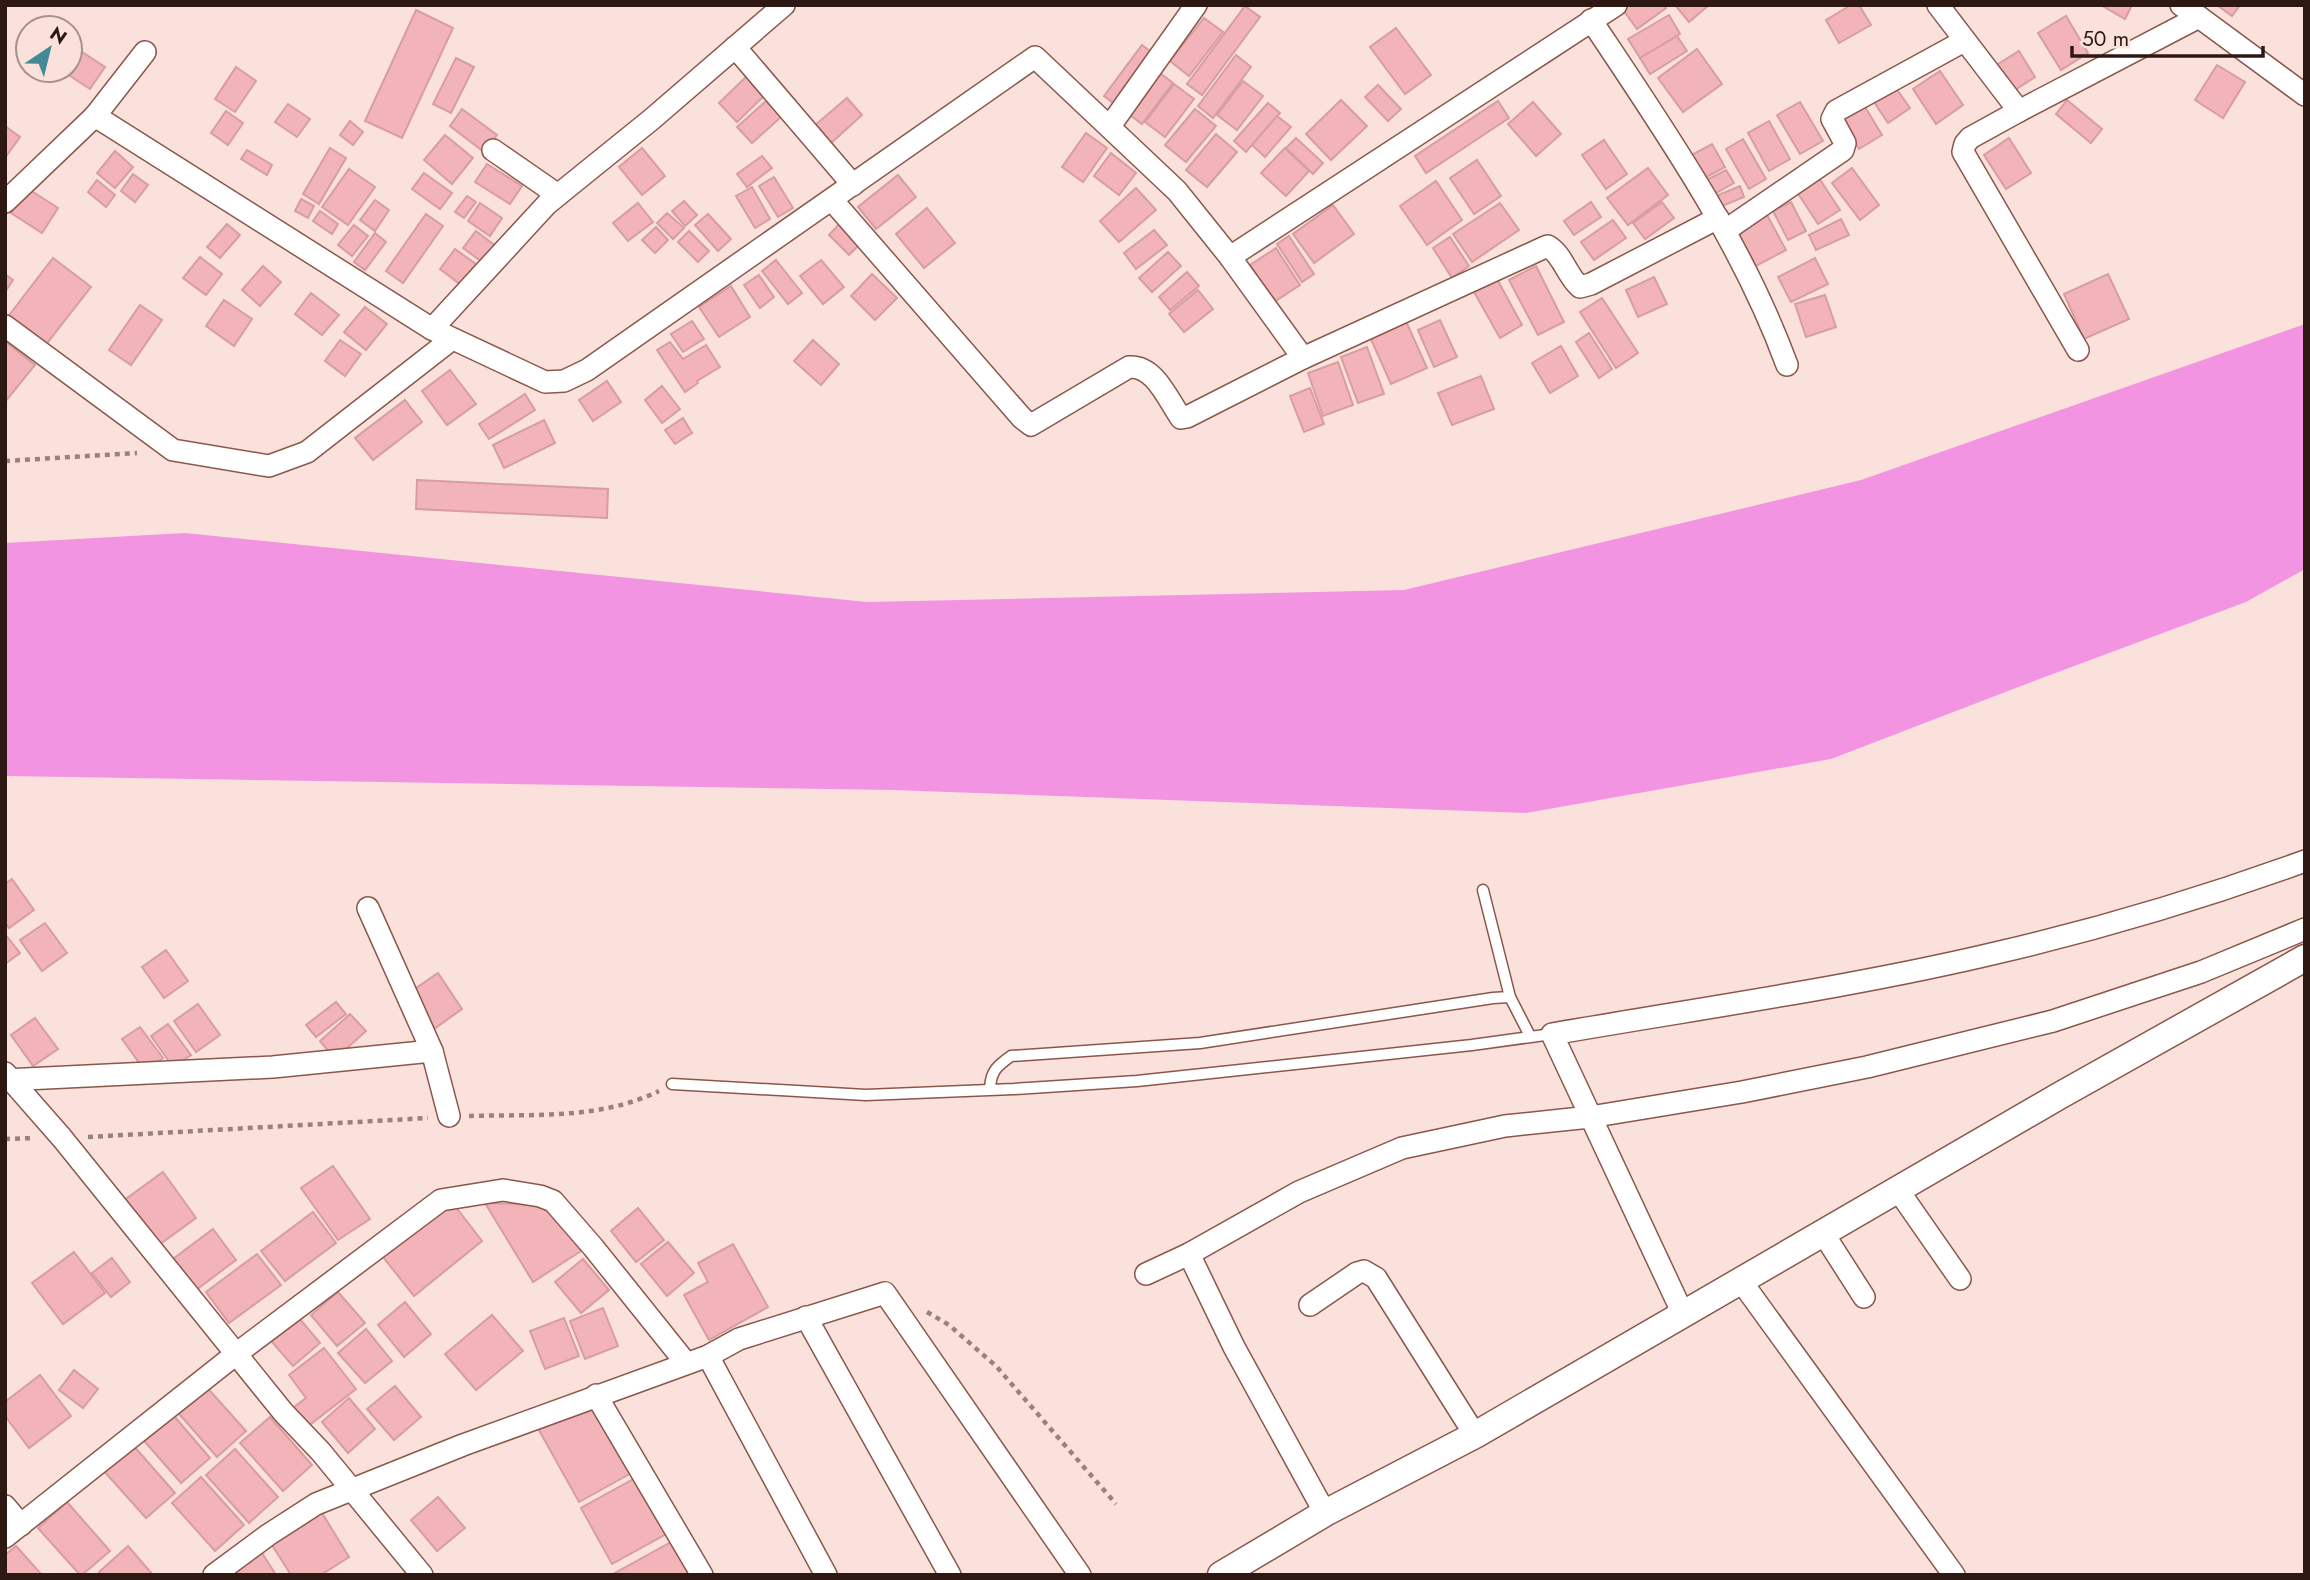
<svg xmlns="http://www.w3.org/2000/svg" width="2310" height="1580" viewBox="0 0 2310 1580" font-family="Jost,sans-serif">
  <style>
    .water { fill: #f394e3 }
    .building { fill: #f2b4b9; stroke: #d89da2; stroke-width: 2 }
    .lines { fill: none; stroke-linecap: round; stroke-linejoin: round }
    .service-casing { stroke: #8b574b; stroke-width: 13 }
    .minor-casing { stroke: #8b574b; stroke-width: 24 }
    .tertiary-casing { stroke: #8b574b; stroke-width: 29 }
    .path { stroke: #99827c; stroke-width: 4.5; stroke-dasharray: 5 5; stroke-linecap: butt }
    .service { stroke: #fff; stroke-width: 10 }
    .minor { stroke: #fff; stroke-width: 21 }
    .tertiary { stroke: #fff; stroke-width: 26 }
  </style>
  <rect width="100%" height="100%" fill="#fae1db"/>
  <polygon class="water" points="2305,324 2305,569 2246,602 2042,678 1831,759 1526,813 893,790 5,776 5,543 185,533 867,602 1404,590 1861,480"/>
  <g class="building">
    <polygon points="1624,5 1665,5 1666,8 1637,29 1621,7"/>
    <polygon points="1675,5 1709,5 1689,22"/>
    <polygon points="1851,5 1859,5 1871,25 1839,43 1826,20"/>
    <polygon points="2101,5 2132,5 2125,19"/>
    <polygon points="2217,5 2240,5 2232,16"/>
    <polygon points="1245,6 1260,17 1202,95 1187,84"/>
    <polygon points="416,10 453,28 402,138 365,121"/>
    <polygon points="1669,15 1680,34 1640,58 1628,39"/>
    <polygon points="2066,16 2088,53 2061,70 2038,33"/>
    <polygon points="1204,18 1223,32 1189,76 1170,61"/>
    <polygon points="1396,28 1431,75 1405,94 1370,47"/>
    <polygon points="1677,36 1687,51 1650,74 1640,58"/>
    <polygon points="70,44 105,67 90,89 61,70 70,70"/>
    <polygon points="1142,45 1154,54 1116,105 1104,96"/>
    <polygon points="1697,49 1722,84 1683,112 1658,78"/>
    <polygon points="2019,51 2035,77 2012,92 1995,66"/>
    <polygon points="1236,55 1251,67 1213,118 1198,106"/>
    <polygon points="456,58 474,67 451,113 433,104"/>
    <polygon points="2217,65 2245,82 2223,118 2195,100"/>
    <polygon points="236,67 256,81 235,112 215,99"/>
    <polygon points="1156,70 1173,83 1142,124 1126,112"/>
    <polygon points="1940,71 1963,105 1936,124 1913,89"/>
    <polygon points="749,74 767,93 737,122 719,103"/>
    <polygon points="1243,81 1263,96 1237,130 1217,115"/>
    <polygon points="1174,84 1194,99 1165,137 1145,122"/>
    <polygon points="1378,85 1401,109 1388,121 1365,97"/>
    <polygon points="1895,87 1910,108 1888,123 1874,102"/>
    <polygon points="847,98 862,115 830,144 814,126"/>
    <polygon points="1341,100 1367,126 1331,160 1306,134"/>
    <polygon points="2067,100 2102,129 2091,143 2056,114"/>
    <polygon points="766,101 781,117 752,143 737,127"/>
    <polygon points="1498,101 1509,118 1426,173 1415,156"/>
    <polygon points="1533,102 1561,134 1536,156 1508,124"/>
    <polygon points="1800,102 1823,141 1800,154 1777,115"/>
    <polygon points="1268,103 1280,113 1246,152 1234,141"/>
    <polygon points="288,104 310,119 297,137 275,122"/>
    <polygon points="1865,107 1882,135 1859,149 1842,121"/>
    <polygon points="462,109 497,135 484,152 450,126"/>
    <polygon points="1195,109 1216,126 1186,162 1165,145"/>
    <polygon points="226,111 243,123 228,145 211,133"/>
    <polygon points="1277,116 1291,127 1265,157 1252,145"/>
    <polygon points="350,121 363,132 353,145 340,135"/>
    <polygon points="1769,121 1790,159 1769,171 1748,133"/>
    <polygon points="5,126 20,137 5,158"/>
    <polygon points="1086,133 1107,148 1083,182 1062,167"/>
    <polygon points="1216,134 1237,152 1207,187 1186,170"/>
    <polygon points="445,135 473,158 452,184 424,160"/>
    <polygon points="1296,138 1323,163 1313,174 1286,148"/>
    <polygon points="2009,138 2031,173 2006,189 1984,155"/>
    <polygon points="1743,139 1766,179 1749,189 1726,149"/>
    <polygon points="1604,140 1627,174 1606,189 1582,155"/>
    <polygon points="1712,144 1725,167 1701,180 1688,157"/>
    <polygon points="330,148 346,158 319,204 303,194"/>
    <polygon points="642,148 665,176 642,195 619,167"/>
    <polygon points="1285,148 1309,171 1286,196 1261,173"/>
    <polygon points="247,150 272,165 267,175 241,159"/>
    <polygon points="115,151 133,167 115,188 97,173"/>
    <polygon points="1111,153 1136,173 1119,195 1094,176"/>
    <polygon points="762,156 772,168 747,187 737,174"/>
    <polygon points="1477,160 1501,196 1474,214 1450,178"/>
    <polygon points="487,164 522,186 510,204 475,182"/>
    <polygon points="1648,168 1668,195 1628,225 1607,198"/>
    <polygon points="1852,168 1879,205 1860,220 1832,183"/>
    <polygon points="349,169 375,187 348,225 322,207"/>
    <polygon points="1726,170 1734,183 1709,197 1701,183"/>
    <polygon points="424,173 452,193 440,209 412,189"/>
    <polygon points="133,174 148,185 135,202 121,191"/>
    <polygon points="898,175 916,197 876,229 858,207"/>
    <polygon points="774,177 793,208 778,217 759,186"/>
    <polygon points="1819,178 1840,210 1818,224 1797,192"/>
    <polygon points="97,180 115,195 106,207 88,192"/>
    <polygon points="1436,181 1462,220 1427,245 1400,206"/>
    <polygon points="1740,186 1744,197 1715,209 1711,198"/>
    <polygon points="752,187 770,219 755,228 736,196"/>
    <polygon points="27,188 58,208 42,233 11,213"/>
    <polygon points="1136,188 1156,210 1119,242 1100,221"/>
    <polygon points="467,196 476,202 464,218 455,212"/>
    <polygon points="301,199 314,206 308,218 295,211"/>
    <polygon points="375,200 389,210 375,231 360,220"/>
    <polygon points="684,201 697,215 685,226 672,211"/>
    <polygon points="1591,202 1601,217 1574,235 1564,221"/>
    <polygon points="1662,202 1674,218 1645,239 1633,223"/>
    <polygon points="1791,202 1806,231 1788,240 1773,211"/>
    <polygon points="480,203 502,218 490,236 468,221"/>
    <polygon points="638,203 653,222 628,241 613,223"/>
    <polygon points="1500,203 1519,230 1472,262 1453,234"/>
    <polygon points="1333,205 1354,234 1314,263 1293,234"/>
    <polygon points="927,208 955,243 924,268 896,234"/>
    <polygon points="320,211 338,224 332,234 313,221"/>
    <polygon points="667,213 684,228 673,239 657,223"/>
    <polygon points="426,214 443,226 403,283 386,271"/>
    <polygon points="708,214 731,239 718,251 695,225"/>
    <polygon points="1767,215 1786,250 1756,266 1737,231"/>
    <polygon points="1841,219 1849,235 1816,250 1809,235"/>
    <polygon points="843,220 863,241 849,255 829,235"/>
    <polygon points="1613,220 1626,238 1594,260 1581,242"/>
    <polygon points="227,224 240,235 220,258 207,247"/>
    <polygon points="354,225 368,236 352,256 338,245"/>
    <polygon points="656,227 668,240 655,253 642,240"/>
    <polygon points="1154,230 1167,245 1136,269 1124,253"/>
    <polygon points="476,231 497,247 485,264 463,248"/>
    <polygon points="689,231 709,251 698,262 678,242"/>
    <polygon points="375,233 386,242 365,270 354,262"/>
    <polygon points="1289,236 1314,274 1302,282 1277,244"/>
    <polygon points="1450,237 1469,266 1452,278 1433,248"/>
    <polygon points="1276,248 1300,285 1274,302 1250,265"/>
    <polygon points="455,249 480,267 465,288 440,269"/>
    <polygon points="1168,252 1181,266 1152,292 1139,278"/>
    <polygon points="200,257 222,274 206,295 183,278"/>
    <polygon points="53,258 91,287 44,347 7,318"/>
    <polygon points="1815,258 1828,284 1791,302 1778,277"/>
    <polygon points="776,260 802,293 788,304 762,271"/>
    <polygon points="821,260 844,287 823,304 800,276"/>
    <polygon points="263,266 281,282 260,306 242,290"/>
    <polygon points="1536,266 1564,322 1538,335 1509,280"/>
    <polygon points="1187,272 1199,286 1170,310 1159,297"/>
    <polygon points="5,274 13,280 5,292"/>
    <polygon points="872,274 897,298 875,320 851,296"/>
    <polygon points="2108,274 2129,319 2084,339 2064,294"/>
    <polygon points="759,275 774,297 760,308 744,285"/>
    <polygon points="1654,277 1667,304 1638,317 1626,290"/>
    <polygon points="1497,279 1522,325 1500,338 1474,292"/>
    <polygon points="731,286 750,317 719,337 699,307"/>
    <polygon points="1198,290 1213,309 1184,332 1169,314"/>
    <polygon points="311,293 339,315 322,335 295,314"/>
    <polygon points="1825,295 1836,327 1806,337 1795,304"/>
    <polygon points="1602,298 1638,353 1616,368 1580,312"/>
    <polygon points="224,300 252,319 234,346 206,326"/>
    <polygon points="140,305 162,320 131,365 109,350"/>
    <polygon points="365,307 387,324 366,350 344,332"/>
    <polygon points="1405,319 1427,368 1391,384 1369,335"/>
    <polygon points="1440,320 1457,357 1434,367 1418,330"/>
    <polygon points="692,321 704,339 683,352 671,334"/>
    <polygon points="1589,333 1612,369 1599,378 1576,342"/>
    <polygon points="340,340 361,354 345,376 325,361"/>
    <polygon points="813,340 839,364 821,385 794,361"/>
    <polygon points="6,342 35,365 5,402 5,342"/>
    <polygon points="670,342 683,359 706,345 720,367 697,381 698,383 685,392 657,350"/>
    <polygon points="1561,346 1578,376 1550,393 1532,363"/>
    <polygon points="1367,347 1384,394 1358,403 1341,357"/>
    <polygon points="1338,362 1353,405 1323,416 1308,373"/>
    <polygon points="450,370 476,404 447,425 422,391"/>
    <polygon points="1481,376 1494,409 1452,425 1438,393"/>
    <polygon points="607,381 621,402 593,421 579,400"/>
    <polygon points="662,386 680,409 662,423 645,400"/>
    <polygon points="1310,388 1324,424 1304,432 1290,396"/>
    <polygon points="525,394 535,410 489,439 479,424"/>
    <polygon points="405,400 422,422 373,460 355,438"/>
    <polygon points="683,418 692,433 675,444 665,430"/>
    <polygon points="544,420 555,443 504,468 493,445"/>
    <polygon points="417,480 608,489 607,518 416,509"/>
    <polygon points="12,879 34,910 9,928 5,922 5,884"/>
    <polygon points="45,923 67,953 42,971 20,940"/>
    <polygon points="5,934 20,953 5,964"/>
    <polygon points="166,950 188,981 164,998 142,967"/>
    <polygon points="438,973 462,1009 434,1029 409,993"/>
    <polygon points="336,1002 346,1014 316,1037 306,1025"/>
    <polygon points="198,1004 220,1035 196,1052 174,1021"/>
    <polygon points="350,1014 366,1031 335,1059 320,1041"/>
    <polygon points="35,1018 58,1049 33,1066 11,1035"/>
    <polygon points="168,1024 191,1055 173,1067 151,1036"/>
    <polygon points="140,1027 163,1058 145,1071 122,1039"/>
    <polygon points="333,1166 370,1219 338,1240 301,1188"/>
    <polygon points="163,1172 196,1218 156,1247 123,1201"/>
    <polygon points="452,1202 482,1241 414,1296 383,1257"/>
    <polygon points="485,1203 548,1205 581,1251 533,1282"/>
    <polygon points="638,1208 664,1240 636,1262 611,1231"/>
    <polygon points="313,1212 336,1243 285,1281 261,1251"/>
    <polygon points="213,1229 236,1260 196,1290 173,1259"/>
    <polygon points="668,1242 694,1273 667,1296 641,1264"/>
    <polygon points="733,1244 768,1307 709,1340 684,1295 708,1282 698,1263"/>
    <polygon points="74,1252 105,1293 63,1324 32,1283"/>
    <polygon points="257,1254 281,1285 229,1323 206,1292"/>
    <polygon points="112,1258 130,1282 111,1297 92,1273"/>
    <polygon points="583,1259 609,1290 581,1313 555,1282"/>
    <polygon points="338,1292 365,1323 337,1346 311,1315"/>
    <polygon points="405,1302 431,1334 404,1357 378,1325"/>
    <polygon points="603,1308 618,1346 585,1359 570,1321"/>
    <polygon points="294,1312 320,1343 293,1366 266,1335"/>
    <polygon points="492,1315 523,1351 476,1390 445,1354"/>
    <polygon points="564,1318 579,1356 545,1369 530,1331"/>
    <polygon points="366,1329 392,1361 365,1383 338,1353"/>
    <polygon points="324,1348 356,1389 307,1427 293,1408 306,1398 289,1375"/>
    <polygon points="74,1370 98,1389 83,1408 59,1390"/>
    <polygon points="40,1375 71,1416 29,1448 5,1416 5,1402"/>
    <polygon points="203,1383 246,1431 217,1457 174,1408"/>
    <polygon points="395,1386 421,1417 394,1440 367,1409"/>
    <polygon points="349,1398 375,1429 348,1453 322,1422"/>
    <polygon points="592,1399 635,1471 579,1502 535,1423"/>
    <polygon points="168,1409 210,1458 181,1483 139,1435"/>
    <polygon points="270,1417 312,1465 283,1491 240,1443"/>
    <polygon points="132,1444 175,1493 146,1518 103,1470"/>
    <polygon points="235,1449 278,1497 249,1523 206,1475"/>
    <polygon points="201,1477 244,1525 215,1551 172,1503"/>
    <polygon points="637,1477 668,1533 612,1564 581,1508"/>
    <polygon points="438,1497 465,1528 437,1551 411,1520"/>
    <polygon points="67,1502 110,1551 82,1575 80,1575 38,1528"/>
    <polygon points="322,1513 349,1557 321,1575 291,1575 272,1545"/>
    <polygon points="671,1542 690,1575 616,1575 615,1573"/>
    <polygon points="16,1546 42,1575 5,1575 5,1555"/>
    <polygon points="128,1546 153,1575 102,1575 99,1572"/>
    <polygon points="262,1553 276,1575 228,1575"/>
  </g>
  <g class="lines">
    <g class="service-casing">
      <g id="service">
        <polyline points="1483,890 1510,997"/>
        <polyline points="672,1084 866,1095 1014,1089 1137,1081 1472,1045 1552,1034"/>
        <path d="M990 1088C991 1071 997 1066 1011 1056L1200 1043 1493 998 1510 997 1530 1036"/>
      </g>
    </g>
    <g class="minor-casing">
      <g id="minor">
        <polyline points="1938,5 2019,111 2199,17 2305,95"/>
        <polyline points="2181,5 2199,17"/>
        <path d="M1591 20C1665 131 1741 240 1787 365"/>
        <polyline points="735,47 853,185"/>
        <polyline points="2019,111 1970,138 1965,144 1963,152 2078,350"/>
        <polyline points="95,116 145,52"/>
        <polyline points="1110,126 1196,5"/>
        <polyline points="558,195 652,119 784,5"/>
        <path d="M832 200 1022 418 1031 425 1129 367C1155 365 1168 400 1181 418L1187 417 1303 358 1543 248 1548 246C1563 255 1567 276 1580 287L1591 284 1718 218"/>
        <polyline points="5,202 95,116 432,329 545,382 564,381 587,370 1035,57 1177,191 1230,257 1616,5"/>
        <polyline points="1726,230 1843,150 1845,143 1832,119 1836,111 1964,41"/>
        <polyline points="1230,257 1303,358"/>
        <polyline points="5,326 173,450 269,466 307,452 452,339"/>
        <polyline points="432,329 547,204 558,195 493,150"/>
        <polyline points="368,908 432,1051"/>
        <polyline points="5,1073 62,1138 283,1412 321,1452 422,1575"/>
        <polyline points="5,1080 273,1067 432,1051 449,1116"/>
        <polyline points="1898,1190 1960,1279"/>
        <polyline points="1823,1233 1864,1297"/>
        <polyline points="1189,1254 1299,1192 1402,1148 1505,1126 1590,1117 1742,1092 1867,1067 2053,1021 2201,972 2305,929"/>
        <polyline points="1146,1274 1189,1254 1234,1347 1325,1513"/>
        <polyline points="1741,1281 1954,1575"/>
        <polyline points="1310,1305 1357,1273 1364,1271 1376,1278 1475,1435"/>
        <path d="M1683 1314 1552 1034C1701 1008 1854 987 2000 952 2103 928 2206 897 2305 861"/>
        <polyline points="806,1317 950,1575"/>
        <polyline points="708,1356 826,1575"/>
        <polyline points="596,1395 702,1575"/>
        <polyline points="5,1506 21,1525"/>
        <polyline points="5,1537 236,1354 441,1200 503,1190 540,1196 553,1201 593,1247 686,1363"/>
        <polyline points="214,1575 268,1535 316,1504 463,1445 708,1356 739,1339 885,1293 1080,1575"/>
      </g>
    </g>
    <g class="tertiary-casing">
      <polyline id="tertiary" points="1221,1575 1325,1513 1475,1435 2059,1096 2305,958"/>
    </g>
    <g class="path">
      <polyline points="5,461 137,453"/>
      <path d="M469 1116C533 1114 599 1120 659 1091"/>
      <polyline points="88,1137 428,1118"/>
      <polyline points="5,1139 34,1138"/>
      <polyline points="927,1312 949,1325 996,1366 1116,1504"/>
    </g>
    <use href="#service" class="service"/>
    <use href="#minor" class="minor"/>
    <use href="#tertiary" class="tertiary"/>
  </g>
  <rect width="2310" height="1580" fill="none" stroke="#2d1813" stroke-width="14"/>
  <g transform="translate(49 49) rotate(35)"><circle r="33" fill="#fae1db" stroke="#a8918b" stroke-width="2"/>
  <path d="M0-5L12 26L0 18L-12 26Z" fill="#458997"/>
  <text y="-10" font-size="19" font-weight="bold" text-anchor="middle" fill="#2d1813">N</text>
  </g>
  <path d="M2072 46v10h191v-10" fill="none" stroke="#2d1813" stroke-width="3.5"/>
  <text x="2082" y="46" font-size="21" fill="#2d1813" stroke="#fae1db" stroke-width="5" paint-order="stroke">50 m</text>
</svg>
